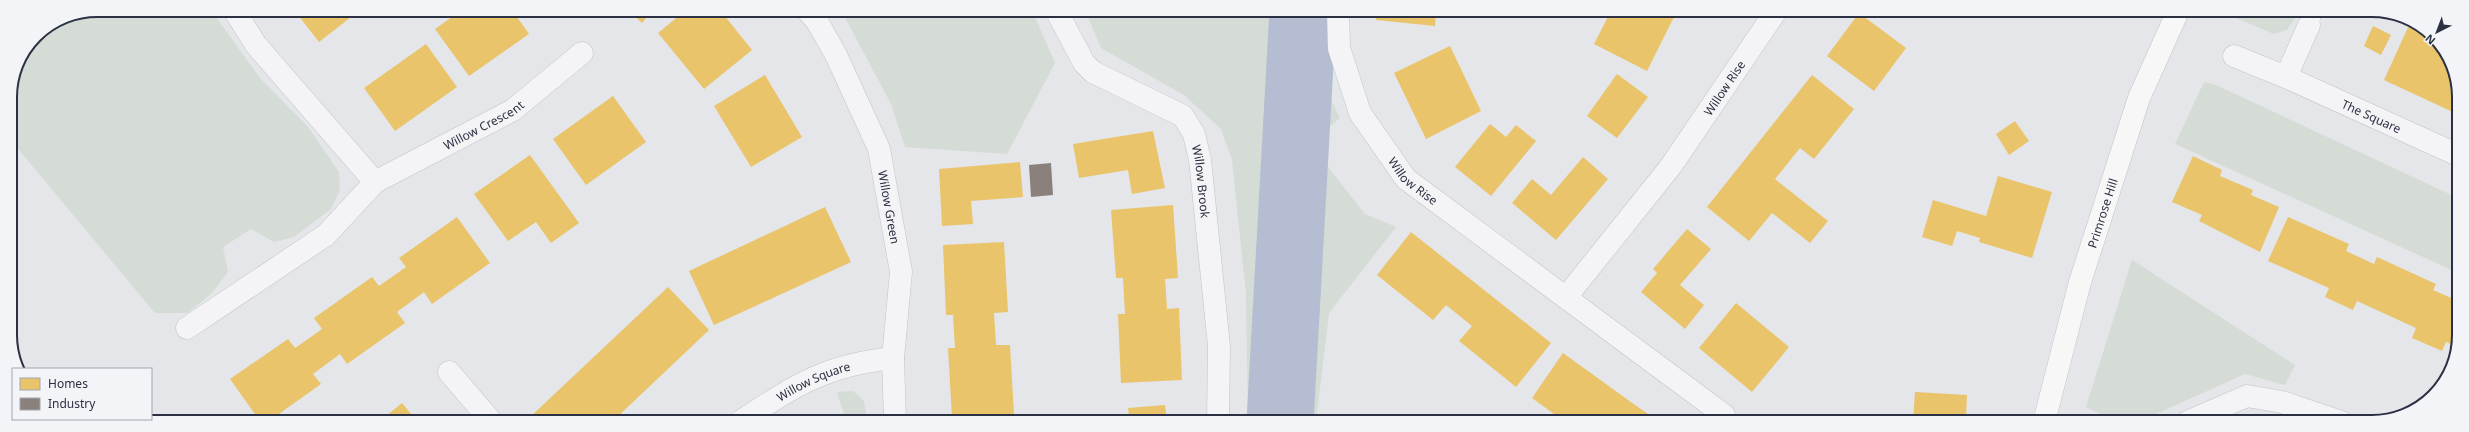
<svg xmlns="http://www.w3.org/2000/svg" width="2469" height="432" viewBox="0 0 2469 432" font-family="'Noto Sans',sans-serif">
  <style>
    .green { fill: #d4dcd5 }
    .homes { fill: #e9c46a }
    .industry { fill: #8a817c }
    .lines { fill: none; stroke-linecap: round; stroke-linejoin: round }
    .river { stroke: #b4bdd2; stroke-width: 67 }
    .lane-casing { stroke: #c1c3c6; stroke-width: 19 }
    .street-casing { stroke: #c1c3c6; stroke-width: 23 }
    .secondary-casing { stroke: #c1c3c6; stroke-width: 23 }
    .lane { stroke: #f4f4f6; stroke-width: 18 }
    .street { stroke: #f4f4f6; stroke-width: 22 }
    .secondary { stroke: #f7f7f8; stroke-width: 22 }
    .labels { text-anchor: middle; dominant-baseline: central; stroke-width: 4; stroke-linejoin: round; paint-order: stroke }
    .street-label { font-size: 12px; fill: #2b3042; stroke: #f3f4f8 }
    .rim { fill: none; stroke: #2b3042; stroke-width: 2 }
  </style>
  <rect width="100%" height="100%" fill="#e4e6e9"/>
  <g class="green">
    <polygon points="97,10 211,10 260,78 308,127 339,172 340,190 331,209 294,237 274,242 251,229 223,247 228,272 211,294 187,313 155,313 10,139 10,96 17,63 36,35 64,17"/>
    <polygon points="841,10 1032,10 1055,63 1007,154 905,147 891,104"/>
    <polygon points="1085,10 1313,10 1312,27 1320,77 1340,118 1309,143 1365,214 1396,227 1329,313 1316,422 1248,422 1246,294 1232,160 1221,129 1184,95 1101,48"/>
    <polygon points="2240,11 2300,11 2287,30 2274,34 2236,18"/>
    <polygon points="2204,82 2216,85 2458,198 2458,273 2175,144"/>
    <polygon points="2132,260 2295,365 2285,385 2245,374 2147,418 2123,420 2103,415 2086,407"/>
    <polygon points="853,391 864,401 867,421 830,421 844,414 837,392"/>
  </g>
  <g class="homes">
    <polygon points="294,10 360,10 319,42"/>
    <polygon points="462,10 512,10 529,34 469,76 435,29"/>
    <polygon points="627,10 653,10 642,23"/>
    <polygon points="686,10 720,10 752,50 704,89 658,33"/>
    <polygon points="1377,10 1436,10 1435,26 1376,20"/>
    <polygon points="1611,11 1677,11 1647,71 1594,44"/>
    <polygon points="1859,13 1906,48 1874,91 1827,56"/>
    <polygon points="2410,23 2430,32 2457,79 2457,114 2384,80"/>
    <polygon points="2373,26 2391,35 2381,55 2364,46"/>
    <polygon points="426,44 457,87 395,131 364,88"/>
    <polygon points="1450,46 1481,111 1426,139 1394,73"/>
    <polygon points="1617,74 1648,97 1617,138 1587,116"/>
    <polygon points="765,75 802,137 751,167 714,106"/>
    <polygon points="1812,75 1854,109 1814,159 1800,148 1775,179 1828,221 1810,243 1772,213 1749,241 1707,207"/>
    <polygon points="613,96 646,142 586,185 553,139"/>
    <polygon points="2015,121 2029,141 2009,155 1996,134"/>
    <polygon points="1490,124 1506,137 1516,125 1536,141 1491,196 1455,167"/>
    <polygon points="1153,131 1165,188 1132,194 1128,170 1079,178 1073,144"/>
    <polygon points="530,155 579,223 551,243 536,222 508,241 474,194"/>
    <polygon points="2193,156 2222,170 2220,176 2253,190 2251,195 2279,207 2260,252 2199,221 2202,215 2172,202"/>
    <polygon points="1583,157 1608,179 1556,240 1512,203 1532,179 1551,195"/>
    <polygon points="1020,162 1023,197 971,201 973,224 942,226 939,169"/>
    <polygon points="1998,176 2052,192 2032,258 1979,242 1980,238 1957,231 1952,246 1922,237 1933,200 1986,216"/>
    <polygon points="1173,205 1178,278 1165,279 1167,309 1179,308 1182,380 1121,383 1118,314 1125,314 1123,278 1116,278 1111,210"/>
    <polygon points="825,207 851,262 714,325 689,271"/>
    <polygon points="457,217 490,263 432,304 424,292 397,312 405,323 347,364 340,354 313,374 321,384 269,421 260,421 230,379 288,339 295,348 308,339 322,329 314,318 372,277 379,286 406,267 399,258"/>
    <polygon points="2288,217 2349,244 2346,251 2374,264 2377,257 2436,284 2433,290 2458,301 2458,347 2446,342 2442,351 2412,338 2416,328 2357,301 2353,310 2325,297 2329,288 2268,261"/>
    <polygon points="1687,229 1711,249 1680,285 1704,305 1685,329 1641,292 1657,273 1653,269"/>
    <polygon points="1411,232 1551,343 1516,387 1459,341 1472,326 1446,305 1433,320 1377,275"/>
    <polygon points="1004,242 1008,312 994,313 996,345 1010,345 1014,415 952,418 948,348 955,348 953,315 946,315 943,245"/>
    <polygon points="668,287 709,330 613,421 530,421 528,419"/>
    <polygon points="1736,303 1789,347 1752,392 1699,348"/>
    <polygon points="1563,353 1635,405 1660,422 1565,422 1532,398"/>
    <polygon points="1915,392 1967,395 1966,418 1953,417 1953,422 1913,422"/>
    <polygon points="402,403 417,421 380,421"/>
    <polygon points="1165,405 1167,422 1130,422 1128,408"/>
  </g>
  <polygon class="industry" points="1051,163 1053,195 1031,197 1029,165"/>
  <g class="lines">
    <polyline class="river" points="1280,422 1303,10"/>
    <g class="lane-casing">
      <polyline id="lane" points="2309,25 2313,11"/>
    </g>
    <g class="street-casing">
      <g id="street">
        <polyline points="234,10 256,45 375,182"/>
        <path id="s1" d="M807 10 818 23 836 55 879 149 901 272 893 358 895 421"/>
        <path id="s2" d="M1056 10 1084 63 1093 72 1183 116 1194 134 1200 160 1219 346 1218 422"/>
        <path id="s3" d="M1338 10 1339 48 1360 113 1406 179 1724 415"/>
        <path id="s4" d="M2234 56 2286 77 2458 155"/>
        <polyline points="2286,77 2309,25"/>
        <path id="s5" d="M1567 296 1671 166 1776 11"/>
        <path id="s6" d="M187 328 326 235 375 182 513 110 582 53"/>
        <polyline points="449,372 491,421"/>
        <path id="s7" d="M741 421C796 385 826 365 893 358"/>
        <polyline points="2187,422 2247,396 2282,402 2341,422"/>
      </g>
    </g>
    <g class="secondary-casing">
      <g id="secondary">
        <path id="s8" d="M2044 422 2080 282 2139 98 2178 11"/>
      </g>
    </g>
    <use href="#lane" class="lane"/>
    <use href="#street" class="street"/>
    <use href="#secondary" class="secondary"/>
  </g>
  <g class="labels">
    <g class="street-label">
      <text stroke="none"><textPath href="#s5" startOffset="261">Willow Rise</textPath></text>
      <text stroke="none"><textPath href="#s4" startOffset="150">The Square</textPath></text>
      <text stroke="none"><textPath href="#s6" startOffset="362">Willow Crescent</textPath></text>
      <text stroke="none"><textPath href="#s3" startOffset="193">Willow Rise</textPath></text>
      <text stroke="none"><textPath href="#s2" startOffset="242">Willow Brook</textPath></text>
      <text stroke="none"><textPath href="#s1" startOffset="216">Willow Green</textPath></text>
      <text stroke="none"><textPath href="#s8" startOffset="217">Primrose Hill</textPath></text>
      <text stroke="none"><textPath href="#s7" startOffset="83">Willow Square</textPath></text>
    </g>
  </g>
  <path d="M0 0H2469V432H0ZM97 17H2372A80 80 0 0 1 2452 97V335A80 80 0 0 1 2372 415H97A80 80 0 0 1 17 335V97A80 80 0 0 1 97 17Z" fill="#f3f4f8" fill-rule="evenodd"/>
  <path class="rim" d="M97 17H2372A80 80 0 0 1 2452 97V335A80 80 0 0 1 2372 415H97A80 80 0 0 1 17 335V97A80 80 0 0 1 97 17Z"/>
  <rect x="12" y="368" width="140" height="52" fill="#f3f4f8" stroke="#a3a6af"/>
  <rect x="20" y="378" width="20" height="12" fill="#e9c46a" stroke="#a3a6af"/>
  <text x="48" y="388" font-size="12" fill="#2b3042">Homes</text>
  <rect x="20" y="398" width="20" height="12" fill="#8a817c" stroke="#a3a6af"/>
  <text x="48" y="408" font-size="12" fill="#2b3042">Industry</text>
  <g transform="translate(2437 32) rotate(222)" stroke="#f3f4f8" stroke-width="3" paint-order="stroke">
  <path d="M0-3L7 15L0 10L-7 15Z" fill="#2b3042"/>
  <text y="-6" font-size="11" font-weight="bold" text-anchor="middle" fill="#2b3042">N</text>
  </g>
</svg>
